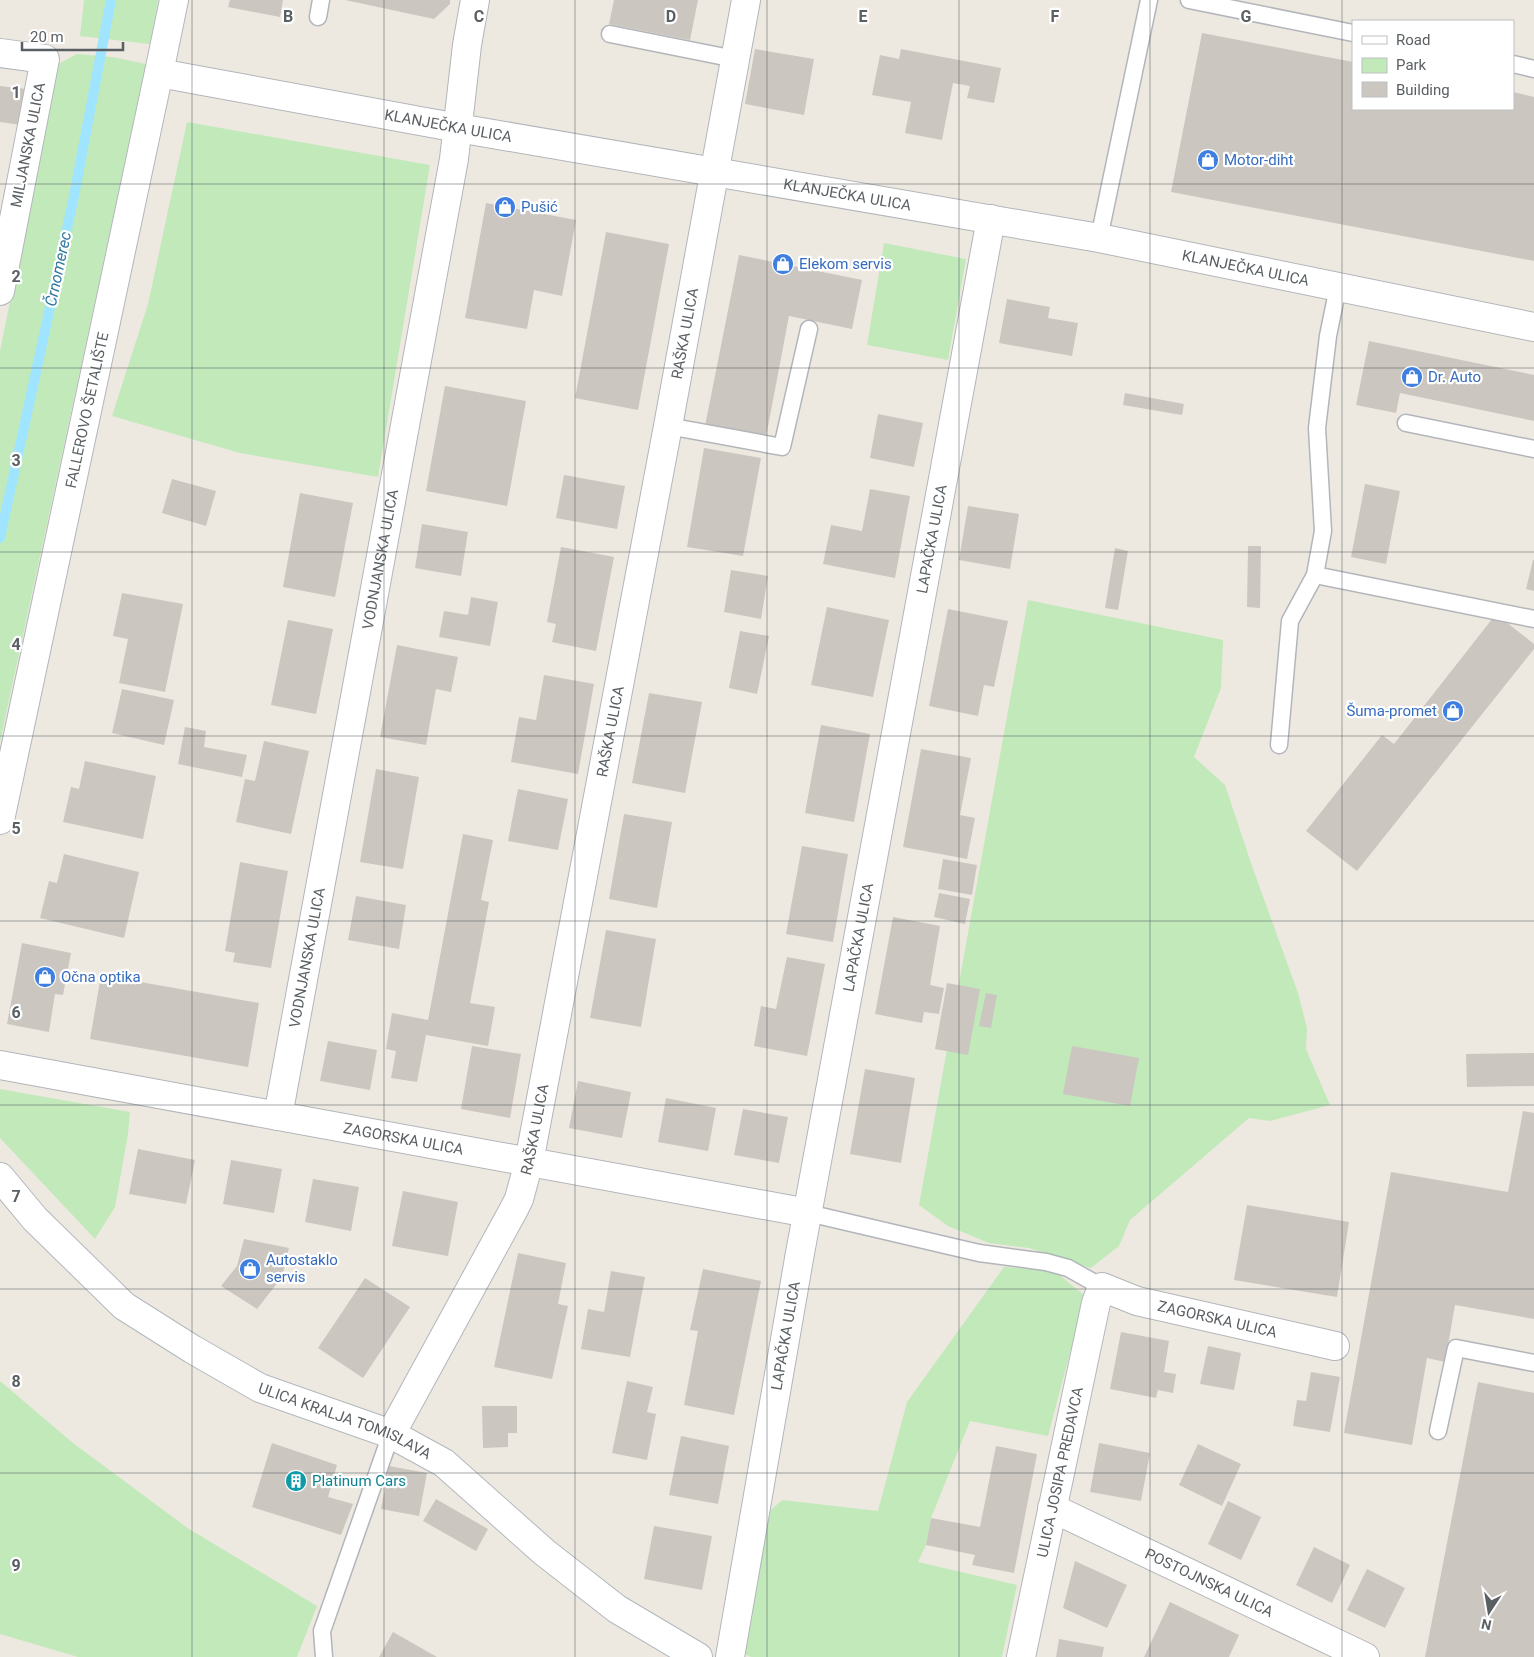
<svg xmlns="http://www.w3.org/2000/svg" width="1534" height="1657" viewBox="0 0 1534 1657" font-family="Roboto,sans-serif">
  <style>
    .green { fill: #c1e9ba }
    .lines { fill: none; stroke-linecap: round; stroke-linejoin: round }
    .stream { stroke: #a0e5ff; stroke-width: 10 }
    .building { fill: #cbc6c0 }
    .lane-casing { stroke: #b2b6ba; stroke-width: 19 }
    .street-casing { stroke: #b2b6ba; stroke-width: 30 }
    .secondary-casing { stroke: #b2b8bd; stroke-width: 30 }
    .lane { stroke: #fff; stroke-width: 16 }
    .street { stroke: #fff; stroke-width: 28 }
    .secondary { stroke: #fff; stroke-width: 28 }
    .grid { fill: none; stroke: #595f63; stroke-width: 1; stroke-opacity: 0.55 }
    .labels { text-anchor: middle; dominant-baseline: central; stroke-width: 4.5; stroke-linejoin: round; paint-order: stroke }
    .street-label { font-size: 15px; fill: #595f63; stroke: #fff }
    .shop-label { font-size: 15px; fill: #366cbe; stroke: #fff; text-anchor: start }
    .culture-label { font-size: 15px; fill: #0d838f; stroke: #fff; text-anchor: start }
    .water-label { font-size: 16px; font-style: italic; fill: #2d779f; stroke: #fff }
    .grid-label { font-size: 16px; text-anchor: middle; font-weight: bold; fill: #595f63; stroke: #fff; stroke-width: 4.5; stroke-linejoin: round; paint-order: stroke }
  </style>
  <rect width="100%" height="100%" fill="#eee9e0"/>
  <g class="green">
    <polygon points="84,0 158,0 150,44 80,36"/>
    <polygon points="77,54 113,57 146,64 0,742 0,351 58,64"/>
    <polygon points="187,122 430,165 378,477 240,453 112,416 148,304"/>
    <polygon points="884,243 966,259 948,360 867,345"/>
    <polygon points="1028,600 1223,640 1221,688 1194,757 1225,785 1252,866 1298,993 1307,1028 1306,1049 1330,1105 1270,1121 1249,1118 1130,1220 1119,1246 1091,1268 1029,1248 989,1243 948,1226 919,1205"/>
    <polygon points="0,1089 130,1112 128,1134 115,1207 95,1239 0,1138"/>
    <polygon points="1004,1267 1053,1270 1085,1296 1048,1436 970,1421 931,1518 926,1545 918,1562 1017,1585 1002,1657 751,1657 736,1650 762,1518 782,1500 878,1511 907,1402"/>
    <polygon points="0,1381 73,1443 189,1529 317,1606 297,1657 78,1657 0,1634"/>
  </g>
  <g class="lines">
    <polyline class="stream" points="0,538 73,201 111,0"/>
  </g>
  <g class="building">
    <polygon points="230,0 283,0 280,17 228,7"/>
    <polygon points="345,0 450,0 450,4 434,19"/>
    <polygon points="614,0 698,0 690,40 609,24"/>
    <polygon points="1202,33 1353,62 1353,109 1513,109 1513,92 1534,97 1534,261 1171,192"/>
    <polygon points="755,49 814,59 804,115 745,104"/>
    <polygon points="901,49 1001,68 994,103 967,98 970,86 953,83 942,140 905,133 911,102 872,95 880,55 899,59"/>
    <polygon points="0,86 26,89 21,125 0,122"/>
    <polygon points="486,203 576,220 562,296 534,290 527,329 465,318"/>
    <polygon points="606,232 669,244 638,410 575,398"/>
    <polygon points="739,255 862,280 852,329 789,316 766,437 705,426"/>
    <polygon points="1007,299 1050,307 1048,318 1078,323 1072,356 999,343"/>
    <polygon points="1369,341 1534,375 1534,421 1400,393 1396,413 1356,405"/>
    <polygon points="445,386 526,401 507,506 426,491"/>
    <polygon points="1125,393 1184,404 1182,415 1123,405"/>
    <polygon points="878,414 923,423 914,467 870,458"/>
    <polygon points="704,448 761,458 743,556 687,547"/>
    <polygon points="564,475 625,486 617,529 556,518"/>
    <polygon points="172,479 216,491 206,526 162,513"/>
    <polygon points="1365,484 1400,491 1386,564 1351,557"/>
    <polygon points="870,489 910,496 895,578 823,564 831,525 862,531"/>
    <polygon points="300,493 353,503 335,597 283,587"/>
    <polygon points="968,506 1019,514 1010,569 959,560"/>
    <polygon points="422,524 468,532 461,576 415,568"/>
    <polygon points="1248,546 1261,546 1260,608 1247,607"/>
    <polygon points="561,547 614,557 596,651 552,642 556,624 547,622"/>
    <polygon points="1115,548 1128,551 1118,610 1105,608"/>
    <polygon points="1533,560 1534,560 1534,591 1526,589"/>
    <polygon points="731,570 768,576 761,619 724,612"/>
    <polygon points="122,593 183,604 165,692 119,683 128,639 113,636"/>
    <polygon points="471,597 498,602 490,646 439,637 444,611 468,615"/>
    <polygon points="827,607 889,620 873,697 811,685"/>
    <polygon points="948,609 1008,621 994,687 984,685 978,716 929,706"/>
    <polygon points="1496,614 1534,644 1534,649 1357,871 1306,831 1382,735 1394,744"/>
    <polygon points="288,620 333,629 316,714 271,705"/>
    <polygon points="740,631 769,636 757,694 729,688"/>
    <polygon points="397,645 458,657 451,692 436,689 426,745 380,737"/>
    <polygon points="544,675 594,684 578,774 511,762 519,717 536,720"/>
    <polygon points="122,689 174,700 164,745 112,733"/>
    <polygon points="649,693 702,702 685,793 632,783"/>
    <polygon points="821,725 870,734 854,822 805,813"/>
    <polygon points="185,727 206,731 204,747 247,755 242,777 178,764"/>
    <polygon points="264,741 309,751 291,834 236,822 245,779 255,781"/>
    <polygon points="921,749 971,758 960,815 975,818 967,859 903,847"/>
    <polygon points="85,761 156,776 143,839 63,822 71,787 79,789"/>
    <polygon points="376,769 419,777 403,869 360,862"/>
    <polygon points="518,789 568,799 558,850 508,841"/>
    <polygon points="624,814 672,822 657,908 609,899"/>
    <polygon points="463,834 493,840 481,900 489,902 470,1003 495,1007 488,1046 426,1035 417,1082 391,1078 396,1051 386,1049 392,1013 428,1020"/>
    <polygon points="802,846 848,854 833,942 786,934"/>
    <polygon points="64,854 139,872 124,938 40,918 49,881 57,883"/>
    <polygon points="943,859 977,865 972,895 938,889"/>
    <polygon points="240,862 288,871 271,968 233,962 235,953 225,951"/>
    <polygon points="939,893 970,899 965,924 934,917"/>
    <polygon points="356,896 406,905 399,949 348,940"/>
    <polygon points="893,917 940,926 930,985 944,988 939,1014 924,1012 922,1023 875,1014"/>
    <polygon points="606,930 656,939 641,1027 590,1018"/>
    <polygon points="22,943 71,953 63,995 55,994 49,1032 7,1024"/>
    <polygon points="787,957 825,964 807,1056 754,1046 761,1006 776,1009"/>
    <polygon points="101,975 259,1003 248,1067 90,1039"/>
    <polygon points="947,983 980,989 968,1055 935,1049"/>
    <polygon points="986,993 997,995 991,1028 979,1026"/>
    <polygon points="328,1041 377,1050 370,1090 320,1081"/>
    <polygon points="472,1046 521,1054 510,1118 461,1109"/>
    <polygon points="1072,1046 1139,1058 1130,1106 1063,1094"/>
    <polygon points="1534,1053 1534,1086 1467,1087 1466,1054"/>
    <polygon points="865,1069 915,1078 901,1163 850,1154"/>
    <polygon points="578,1081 631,1092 622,1138 569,1128"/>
    <polygon points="666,1098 716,1108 708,1151 658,1142"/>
    <polygon points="743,1109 788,1117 779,1163 734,1155"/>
    <polygon points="1523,1111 1534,1113 1534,1319 1455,1305 1445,1362 1427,1358 1412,1445 1344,1433 1391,1172 1508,1192"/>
    <polygon points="138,1149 195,1160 186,1204 129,1194"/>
    <polygon points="231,1160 282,1169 274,1213 223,1204"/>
    <polygon points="313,1179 359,1187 351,1231 305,1222"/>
    <polygon points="403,1191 458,1202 448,1256 392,1246"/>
    <polygon points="1247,1205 1349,1222 1337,1297 1234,1280"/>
    <polygon points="244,1239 289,1248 282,1277 257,1309 221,1286 237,1266"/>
    <polygon points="518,1253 566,1263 558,1304 568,1306 552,1379 494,1367"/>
    <polygon points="703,1269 761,1281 734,1415 684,1405 698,1331 690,1330"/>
    <polygon points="611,1271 645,1277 630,1357 581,1349 588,1309 604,1312"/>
    <polygon points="365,1278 410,1307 363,1378 318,1348"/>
    <polygon points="1121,1332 1169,1341 1164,1372 1176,1374 1173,1393 1158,1390 1156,1398 1110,1389"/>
    <polygon points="1208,1346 1241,1353 1234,1390 1200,1384"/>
    <polygon points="1311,1372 1340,1377 1330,1432 1293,1426 1297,1400 1306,1401"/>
    <polygon points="627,1381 653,1387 647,1412 656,1414 647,1460 612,1453"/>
    <polygon points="1478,1382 1534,1393 1534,1657 1425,1657"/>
    <polygon points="482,1406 517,1406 517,1433 508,1433 508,1447 483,1448"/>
    <polygon points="681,1436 729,1446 718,1504 669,1495"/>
    <polygon points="272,1443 337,1465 328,1497 353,1504 341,1535 252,1507"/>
    <polygon points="1099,1443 1150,1453 1141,1501 1090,1492"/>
    <polygon points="1198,1444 1241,1464 1222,1506 1179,1485"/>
    <polygon points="996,1446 1037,1454 1014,1573 972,1565 975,1555 926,1545 931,1518 980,1527"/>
    <polygon points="389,1466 427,1473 419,1516 381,1509"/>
    <polygon points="436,1499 488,1529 476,1551 423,1521"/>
    <polygon points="1228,1501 1261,1517 1241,1560 1208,1544"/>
    <polygon points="654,1526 712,1536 702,1590 644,1579"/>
    <polygon points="1314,1547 1350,1565 1332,1603 1296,1585"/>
    <polygon points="1075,1561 1127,1585 1107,1628 1063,1608"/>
    <polygon points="1367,1569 1405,1588 1385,1628 1347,1610"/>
    <polygon points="1170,1602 1239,1635 1229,1657 1144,1657"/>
    <polygon points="393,1632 437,1657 379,1657"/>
    <polygon points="1059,1639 1104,1647 1102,1657 1056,1657"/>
  </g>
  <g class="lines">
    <g class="lane-casing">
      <g id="lane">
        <polyline points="1189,0 1353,33"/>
        <polyline points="318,17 321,0"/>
        <polyline points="610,34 735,59"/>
        <polyline points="1513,64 1534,69"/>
        <polyline points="1099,238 1149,0"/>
        <polyline points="1406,423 1534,449"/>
        <polyline points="668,426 782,447 809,329"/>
        <polyline points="1315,575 1534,619"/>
        <polyline points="1279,745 1290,621 1315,575 1323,531 1317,428 1328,336 1338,287"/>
        <polyline points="808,1213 979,1253 1046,1262 1068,1268 1102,1287"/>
        <polyline points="1438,1431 1456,1348 1534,1363"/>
        <polyline points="324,1657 322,1631 391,1434"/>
      </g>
    </g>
    <g class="street-casing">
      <g id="street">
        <polyline points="0,53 45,59 0,291"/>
        <path id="s1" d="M159 73 458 128 1099 238 1534 327"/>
        <path id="s2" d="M0 820 162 58 174 0"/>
        <path id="s3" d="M0 1065 808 1213"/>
        <path id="s4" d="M278 1116 454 159 467 45 475 0"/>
        <path id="s5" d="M391 1434 514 1209 519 1199 529 1162 668 426 746 0"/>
        <path id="s6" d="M1052 1508 1365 1657"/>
        <path id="s7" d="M730 1657 800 1253 991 219"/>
        <path id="s8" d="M1021 1657 1096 1303 1102 1287 1137 1301 1335 1346"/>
      </g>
    </g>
    <g class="secondary-casing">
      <g id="secondary">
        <path id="s9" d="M0 1177 35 1219 124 1306 192 1349 260 1388 391 1434 444 1463 544 1552 617 1609 698 1657"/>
      </g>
    </g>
    <use href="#lane" class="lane"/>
    <use href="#street" class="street"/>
    <use href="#secondary" class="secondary"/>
  </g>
  <path class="grid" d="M192 0V1657M384 0V1657M575 0V1657M767 0V1657M959 0V1657M1150 0V1657M1342 0V1657M0 184H1534M0 368H1534M0 552H1534M0 736H1534M0 921H1534M0 1105H1534M0 1289H1534M0 1473H1534"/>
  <defs>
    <g id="shop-disc" transform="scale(1.125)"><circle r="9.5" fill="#3f7fe0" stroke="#fff"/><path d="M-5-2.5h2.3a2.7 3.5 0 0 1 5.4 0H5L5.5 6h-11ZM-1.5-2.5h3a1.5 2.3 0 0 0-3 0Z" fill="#fff"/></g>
    <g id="building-disc" transform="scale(1.125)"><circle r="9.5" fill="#0f9aa8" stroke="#fff"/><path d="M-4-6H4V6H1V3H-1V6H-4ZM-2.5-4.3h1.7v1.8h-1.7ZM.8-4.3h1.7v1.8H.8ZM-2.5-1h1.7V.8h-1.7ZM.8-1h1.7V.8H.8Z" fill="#fff"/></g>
  </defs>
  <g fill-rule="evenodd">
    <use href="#shop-disc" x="1208" y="160"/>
    <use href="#shop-disc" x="505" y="207"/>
    <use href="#shop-disc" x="783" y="264"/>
    <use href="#shop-disc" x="1412" y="377"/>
    <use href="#shop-disc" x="1453" y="711"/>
    <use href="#shop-disc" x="45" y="977"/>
    <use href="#shop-disc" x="250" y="1269"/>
    <use href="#building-disc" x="296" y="1481"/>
  </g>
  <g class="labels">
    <g class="street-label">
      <text stroke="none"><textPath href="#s1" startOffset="294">KLANJEČKA ULICA</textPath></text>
      <text transform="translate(28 145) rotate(-79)">MILJANSKA ULICA</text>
      <text stroke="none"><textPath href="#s1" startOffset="699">KLANJEČKA ULICA</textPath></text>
      <text stroke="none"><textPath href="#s1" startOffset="1104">KLANJEČKA ULICA</textPath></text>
      <text stroke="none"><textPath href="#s5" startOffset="1149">RAŠKA ULICA</textPath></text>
      <text stroke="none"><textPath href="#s2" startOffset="419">FALLEROVO ŠETALIŠTE</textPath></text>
      <text stroke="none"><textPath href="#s7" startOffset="1136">LAPAČKA ULICA</textPath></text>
      <text stroke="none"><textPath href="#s4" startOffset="566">VODNJANSKA ULICA</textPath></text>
      <text stroke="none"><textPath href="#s5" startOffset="744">RAŠKA ULICA</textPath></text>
      <text stroke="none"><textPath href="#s7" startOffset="731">LAPAČKA ULICA</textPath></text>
      <text stroke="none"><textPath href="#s4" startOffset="161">VODNJANSKA ULICA</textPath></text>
      <text stroke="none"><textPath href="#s5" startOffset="339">RAŠKA ULICA</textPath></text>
      <text stroke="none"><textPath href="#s3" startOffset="410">ZAGORSKA ULICA</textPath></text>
      <text stroke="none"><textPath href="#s8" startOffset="499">ZAGORSKA ULICA</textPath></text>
      <text stroke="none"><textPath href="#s7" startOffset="326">LAPAČKA ULICA</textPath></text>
      <text stroke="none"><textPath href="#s9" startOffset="429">ULICA KRALJA TOMISLAVA</textPath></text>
      <text stroke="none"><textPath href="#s8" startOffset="189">ULICA JOSIPA PREDAVCA</textPath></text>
      <text stroke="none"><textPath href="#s6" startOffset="174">POSTOJNSKA ULICA</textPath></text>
    </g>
    <g class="shop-label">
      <text x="1224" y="160">Motor-diht</text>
      <text x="521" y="207">Pušić</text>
      <text x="799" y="264">Elekom servis</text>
      <text x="1428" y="377">Dr. Auto</text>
      <text x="1437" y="711" text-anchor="end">Šuma-promet</text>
      <text x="61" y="977">Očna optika</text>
      <text x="266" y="1260">Autostaklo<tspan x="266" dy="17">servis</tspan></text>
    </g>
    <g class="culture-label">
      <text x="312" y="1481">Platinum Cars</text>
    </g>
    <g class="water-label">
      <text transform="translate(58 269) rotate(-78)">Črnomerec</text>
    </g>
  </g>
  <g class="grid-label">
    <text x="288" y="22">B</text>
    <text x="479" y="22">C</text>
    <text x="671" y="22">D</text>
    <text x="863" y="22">E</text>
    <text x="1055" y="22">F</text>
    <text x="1246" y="22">G</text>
    <text x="16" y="98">1</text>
    <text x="16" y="282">2</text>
    <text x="16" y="466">3</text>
    <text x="16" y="650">4</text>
    <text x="16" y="834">5</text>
    <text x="16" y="1018">6</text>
    <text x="16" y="1202">7</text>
    <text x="16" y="1387">8</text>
    <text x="16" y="1571">9</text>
  </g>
  <rect x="1352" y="20" width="162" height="90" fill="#ffffff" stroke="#bdbfc1"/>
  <rect x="1362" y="36" width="25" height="8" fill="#ffffff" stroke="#bdbfc1"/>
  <text x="1396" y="45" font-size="15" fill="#595f63">Road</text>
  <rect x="1362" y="58" width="25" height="15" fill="#c1e9ba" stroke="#bdbfc1"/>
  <text x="1396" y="70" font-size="15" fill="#595f63">Park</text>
  <rect x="1362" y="82" width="25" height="15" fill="#cbc6c0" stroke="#bdbfc1"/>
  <text x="1396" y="95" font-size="15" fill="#595f63">Building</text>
  <g transform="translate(1489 1612) rotate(192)" stroke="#ffffff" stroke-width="4" paint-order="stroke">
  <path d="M0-4L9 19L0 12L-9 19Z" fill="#595f63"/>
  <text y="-8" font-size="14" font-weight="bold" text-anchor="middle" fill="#595f63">N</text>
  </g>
  <path d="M22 42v8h101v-8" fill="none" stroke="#595f63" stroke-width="2.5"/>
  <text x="30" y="42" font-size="15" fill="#595f63" stroke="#ffffff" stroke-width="4" paint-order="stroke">20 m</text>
</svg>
